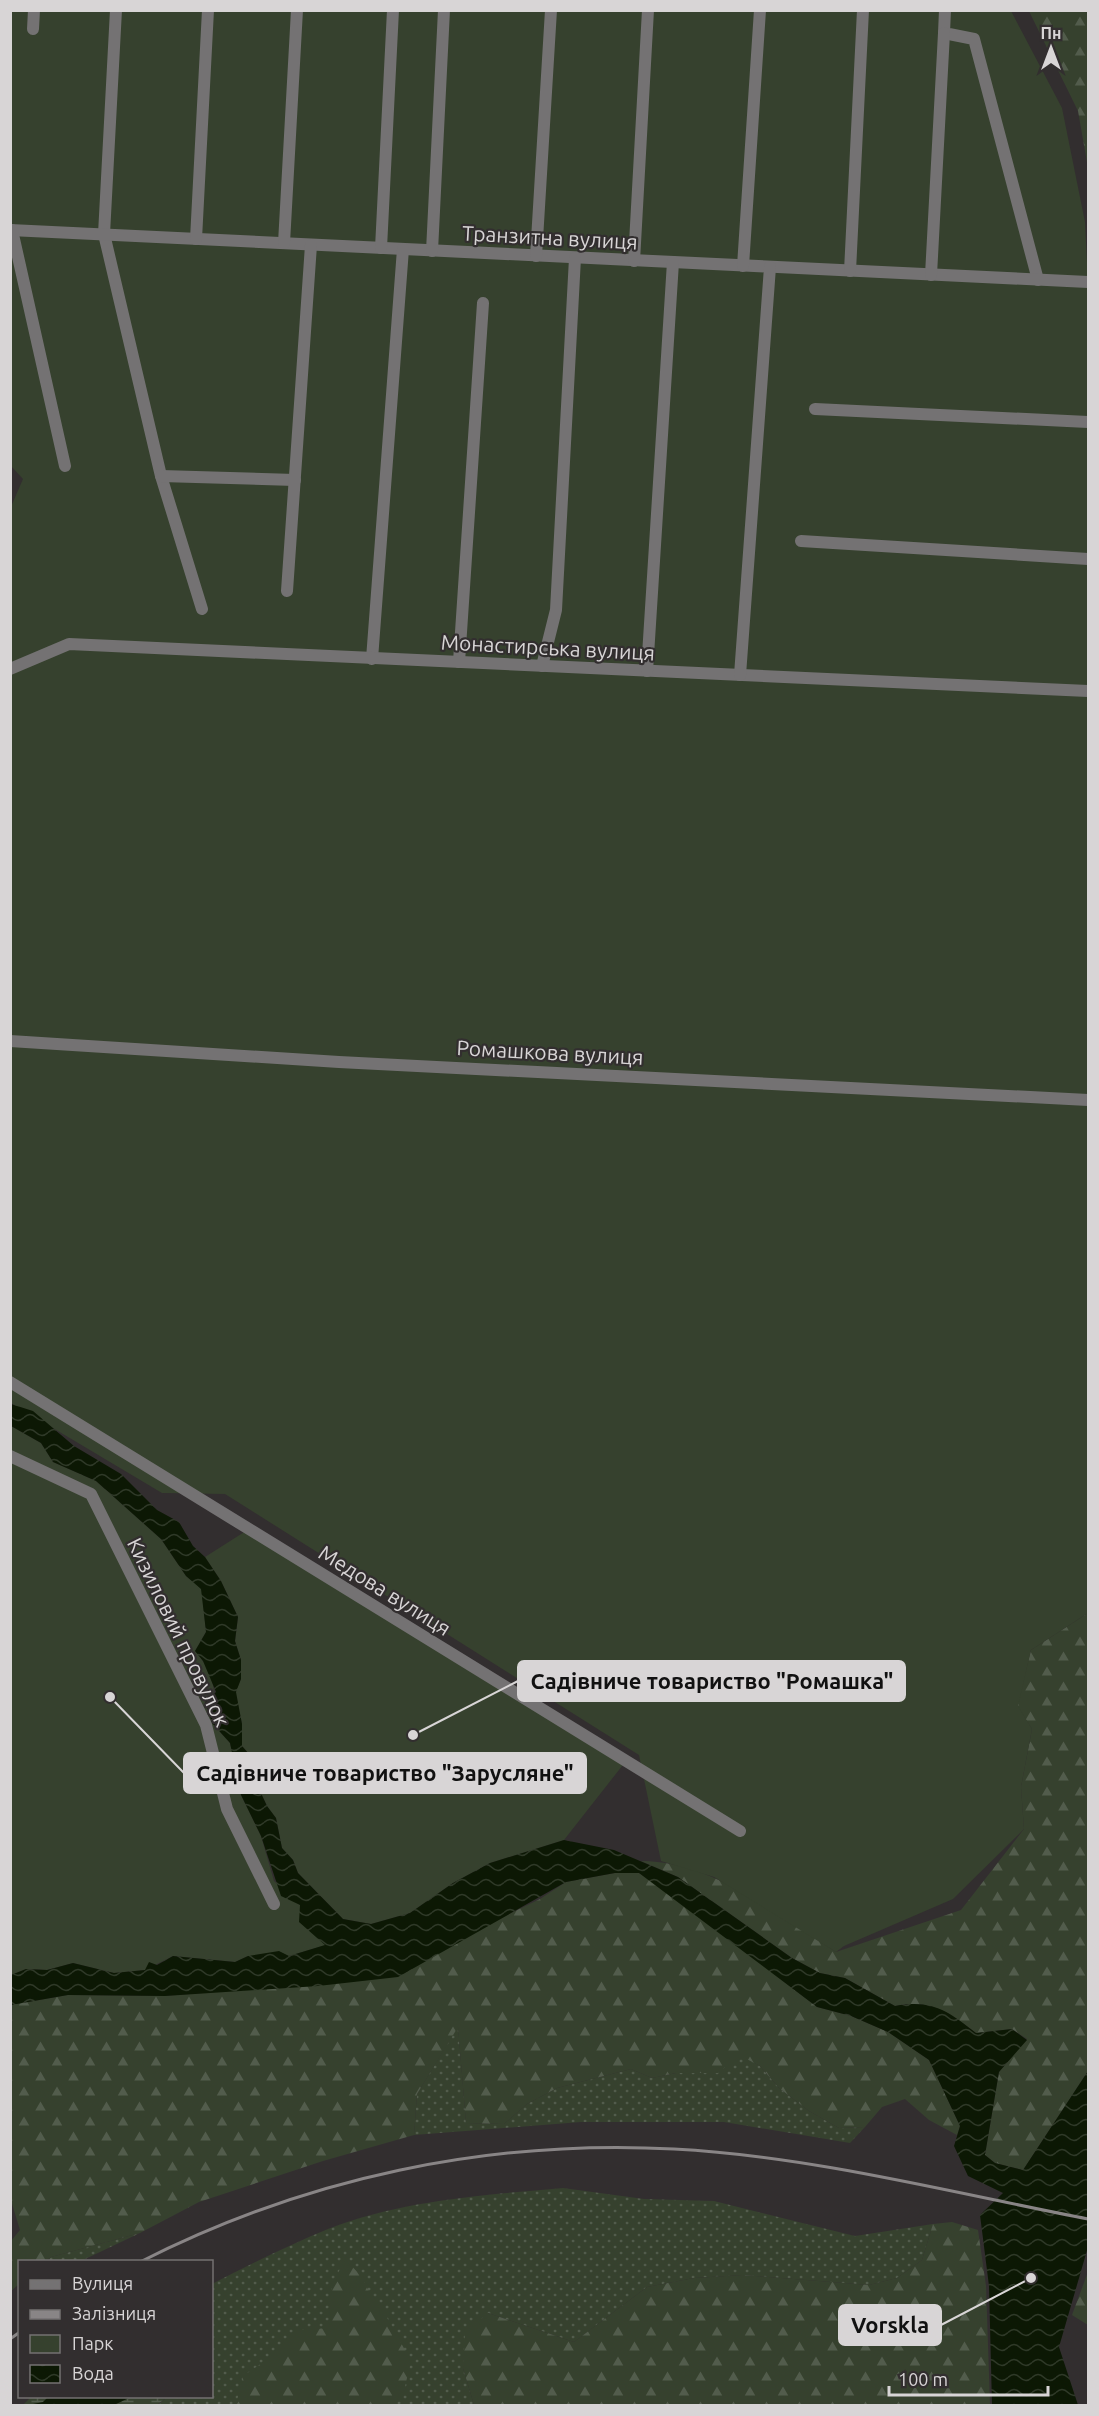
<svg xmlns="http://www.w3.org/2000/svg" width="1099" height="2416" viewBox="0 0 1099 2416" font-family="Ubuntu,sans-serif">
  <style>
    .grass { fill: url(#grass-dots) }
    .forest { fill: url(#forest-firs) }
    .wetland { fill: url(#wetland-marsh) }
    .green { fill: #36412e }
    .water { fill: url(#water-waves) }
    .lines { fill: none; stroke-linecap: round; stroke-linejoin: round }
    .minor { stroke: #747273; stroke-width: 12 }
    .rail { stroke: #898586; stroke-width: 3 }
    .labels { text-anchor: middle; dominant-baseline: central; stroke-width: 4.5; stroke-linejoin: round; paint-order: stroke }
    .street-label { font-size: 21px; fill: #d8d5d6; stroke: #322e2f }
    .leader { fill: none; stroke: #d8d5d6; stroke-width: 2 }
    .callout-dot { fill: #d8d5d6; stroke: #322e2f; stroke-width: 2 }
    .callout { fill: #d8d5d6; stroke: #d8d5d6; stroke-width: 2 }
    .callout-label { font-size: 22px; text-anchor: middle; font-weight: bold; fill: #111 }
  </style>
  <defs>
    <pattern id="grass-dots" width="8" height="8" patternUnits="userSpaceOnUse" patternTransform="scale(1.5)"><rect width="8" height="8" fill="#36412e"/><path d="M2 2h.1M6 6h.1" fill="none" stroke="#525c4c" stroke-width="1.8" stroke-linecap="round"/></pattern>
    <pattern id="forest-firs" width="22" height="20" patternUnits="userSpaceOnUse" patternTransform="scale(1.5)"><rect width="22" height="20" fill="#36412e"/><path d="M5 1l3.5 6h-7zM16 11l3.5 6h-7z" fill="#525c4c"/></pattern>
    <pattern id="wetland-marsh" width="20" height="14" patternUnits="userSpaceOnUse" patternTransform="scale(1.5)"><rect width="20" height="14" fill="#36412e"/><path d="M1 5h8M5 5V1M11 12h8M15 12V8" fill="none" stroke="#525c4c"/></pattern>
    <pattern id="water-waves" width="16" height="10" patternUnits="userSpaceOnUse" patternTransform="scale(1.5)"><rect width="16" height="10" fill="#0c1804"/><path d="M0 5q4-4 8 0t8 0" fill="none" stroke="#2f3928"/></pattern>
  </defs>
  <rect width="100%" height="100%" fill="#322e2f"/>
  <g class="grass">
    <polygon points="458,2026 466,2123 504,2124 527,2104 557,2088 631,2069 652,2078 676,2073 718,2072 739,2054 760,2066 779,2088 809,2111 839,2128 865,2127 850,2143 724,2122 581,2122 414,2135 417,2094"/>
    <path d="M563 2188 644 2199 714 2201 855 2236 933 2224 922 2260 897 2278 869 2285 743 2275 694 2278 647 2287 574 2342 488 2313 463 2368 474 2405 157 2406 167 2397 212 2396V2284C249 2265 289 2245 328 2229 402 2200 484 2195 563 2188Z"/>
    <polygon points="140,2233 81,2261 46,2262 51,2257"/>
  </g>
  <g class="forest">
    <polygon points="1029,11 1088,11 1088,168 1078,111"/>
    <path d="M1088 1613V2071L1023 2170 995 2163 985 2155 999 2072 1027 2039 1012 2029 976 2033C949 2012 930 1999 895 2006L845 1978 820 1973 792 1958 678 1877 641 1861C713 1861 777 1915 836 1952L961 1910 1024 1829 1021 1787 1032 1729 1017 1706 1031 1650Z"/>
    <polygon points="615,1873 639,1873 652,1880 817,2007 851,2016 888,2032 929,2060 960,2126 957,2135 929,2120 905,2099 882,2107 865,2127 839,2128 809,2111 779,2088 760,2066 739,2055 718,2073 676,2073 652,2078 631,2069 557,2088 527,2104 504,2124 466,2123 458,2027 417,2094 414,2135 323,2161 199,2202 140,2233 51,2257 46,2261 20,2262 19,2284 11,2291 11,2241 20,2230 10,2197 10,2005 68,1995 165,1996 239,1990 501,1918 540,1899 566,1882"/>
    <polygon points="952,2222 978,2230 986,2286 990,2405 474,2405 463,2368 465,2333 488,2313 574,2342 647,2287 694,2278 743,2275 869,2285 897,2278 922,2260 933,2224"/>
    <polygon points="345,2259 362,2277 373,2300 385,2314 411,2361 403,2395 392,2405 236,2405 243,2376 272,2356 301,2330 329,2328 332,2285"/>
    <polygon points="1088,2272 1088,2325 1072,2315"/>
  </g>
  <polygon class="wetland" points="31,2397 167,2397 157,2405 22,2406"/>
  <g class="green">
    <polygon points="11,11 1011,11 1062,108 1085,222 1088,282 1088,1613 1031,1650 1018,1706 1032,1729 1021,1787 1024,1829 953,1899 844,1946 836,1952 714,1877 661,1861 639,1755 225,1494 162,1493 11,1403 10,509 23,479 10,465"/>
    <path d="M11 1426 41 1443 53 1462 96 1481 161 1539 186 1576 202 1589 206 1632 195 1651C216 1675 216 1692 212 1723L230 1743 241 1795 261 1836 274 1881 300 1905 326 1945 289 1956H248L235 1962 173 1956 145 1970 114 1973 73 1963 47 1970 26 1969 11 1975Z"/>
    <polygon points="249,1529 626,1761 564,1840 490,1863 453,1883 410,1913 371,1924 343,1919 298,1873 293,1860 282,1848 276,1818 267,1806 252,1774 249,1754 242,1746 242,1724 235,1692 241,1679 241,1660 235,1641 238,1617 221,1581 205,1557"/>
  </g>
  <g class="water">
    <path d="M11 1404 33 1411 74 1446 121 1474 157 1510 179 1522 193 1546 205 1557 221 1581 238 1617 235 1641 241 1660V1679L236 1692 242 1724V1746L249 1754 252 1774 267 1806 276 1818 282 1848 293 1860 298 1873 343 1919 371 1924 410 1913 453 1883 490 1863 564 1840 614 1850 678 1877 792 1958 820 1973 845 1978 895 2006C932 1999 948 2011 976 2033L1012 2029 1027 2040 999 2072 985 2155 995 2163 1023 2170 1088 2071V2247L1059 2347 1078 2405H992L989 2286 980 2215 1003 2193 968 2176 954 2146 960 2126 929 2060 888 2032 851 2016 817 2007 639 1873H615L566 1882 398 1977 318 1986 165 1996 68 1995 11 2005V1975L26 1969 47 1970 73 1963 114 1973 145 1970 149 1962 157 1965 173 1956 235 1962 248 1956 279 1951 289 1956 325 1945 299 1922 300 1905 281 1896 261 1836 241 1795 230 1743 212 1723 205 1702 216 1692 203 1661 195 1651 206 1632 201 1589 186 1576 161 1539 96 1481 53 1462 41 1443 11 1426Z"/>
    <polygon points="48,2397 48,2396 131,2397 114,2405 28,2405 43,2402"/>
  </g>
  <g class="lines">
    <g class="minor">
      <polyline points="116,10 104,234 161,476 202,609"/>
      <polyline points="945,10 944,33 974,39 1038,280"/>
      <polyline points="33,29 34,10"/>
      <polyline points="10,230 1088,282"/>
      <polyline points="12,230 65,466"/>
      <polyline points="196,239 208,10"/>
      <polyline points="284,243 297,10"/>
      <polyline points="381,248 393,10"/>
      <polyline points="432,251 444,10"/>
      <polyline points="536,256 551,10"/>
      <polyline points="634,261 648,10"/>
      <polyline points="743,266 760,10"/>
      <polyline points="850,271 863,10"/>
      <polyline points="931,275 944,33"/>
      <polyline points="815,409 1088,422"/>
      <polyline points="161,476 295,480"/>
      <polyline points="801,541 1088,559"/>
      <polyline points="287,591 311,245"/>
      <polyline points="372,659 403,249"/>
      <polyline points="459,662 483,303"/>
      <polyline points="542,666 556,610 575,258"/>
      <polyline points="10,669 69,644 1088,691"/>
      <polyline points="647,671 673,262"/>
      <polyline points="740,675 770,267"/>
      <polyline points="10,1041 339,1062 1088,1100"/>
      <polyline points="10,1382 740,1831"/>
      <polyline points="10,1456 91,1494 206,1725 227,1809 274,1904"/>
    </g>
    <g class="rail">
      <path d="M140 2262C305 2178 488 2139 674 2149 810 2156 954 2193 1088 2219"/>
      <polyline points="10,2339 20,2332"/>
    </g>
  </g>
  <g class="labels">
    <g class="street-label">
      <text transform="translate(550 237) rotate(3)">Транзитна вулиця</text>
      <text transform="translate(548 647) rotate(3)">Монастирська вулиця</text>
      <text transform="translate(550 1052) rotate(3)">Ромашкова вулиця</text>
      <text transform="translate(385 1590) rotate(32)">Медова вулиця</text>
      <text transform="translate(179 1632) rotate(64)">Кизиловий провулок</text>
    </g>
  </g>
  <path class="leader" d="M413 1735L518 1681M110 1697L184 1773M1031 2278L941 2325"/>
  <g class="callout-dot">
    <circle cx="413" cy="1735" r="6"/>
    <circle cx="110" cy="1697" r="6"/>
    <circle cx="1031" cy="2278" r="6"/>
  </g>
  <g class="callout">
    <rect x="518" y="1661" width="387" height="40" rx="6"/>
    <rect x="184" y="1753" width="402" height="40" rx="6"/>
    <rect x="839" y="2305" width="102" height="40" rx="6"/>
  </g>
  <g class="callout-label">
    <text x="712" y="1689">Садівниче товариство "Ромашка"</text>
    <text x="385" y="1781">Садівниче товариство "Зарусляне"</text>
    <text x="890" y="2333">Vorskla</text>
  </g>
  <rect width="1099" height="2416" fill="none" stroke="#d8d5d6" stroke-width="24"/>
  <rect x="18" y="2260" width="195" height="138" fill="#322e2f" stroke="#747172" stroke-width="1.5"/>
  <rect x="30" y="2280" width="30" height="9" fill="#747273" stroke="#747172" stroke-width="1.5"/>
  <text x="72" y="2290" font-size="18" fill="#d8d5d6">Вулиця</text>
  <rect x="30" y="2310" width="30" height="9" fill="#898586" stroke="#747172" stroke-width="1.5"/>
  <text x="72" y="2320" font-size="18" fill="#d8d5d6">Залізниця</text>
  <rect x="30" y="2335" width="30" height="18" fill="#36412e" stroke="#747172" stroke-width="1.5"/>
  <text x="72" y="2350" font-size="18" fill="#d8d5d6">Парк</text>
  <rect x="30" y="2365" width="30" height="18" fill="url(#water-waves)" stroke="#747172" stroke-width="1.5"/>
  <text x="72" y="2380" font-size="18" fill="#d8d5d6">Вода</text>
  <g transform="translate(1051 48)" stroke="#322e2f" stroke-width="4.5" paint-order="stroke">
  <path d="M0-4.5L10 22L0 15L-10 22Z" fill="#d8d5d6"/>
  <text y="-9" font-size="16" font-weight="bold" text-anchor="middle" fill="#d8d5d6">Пн</text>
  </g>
  <path d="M889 2386v9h159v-9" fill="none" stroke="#d8d5d6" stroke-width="3"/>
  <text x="898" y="2386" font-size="18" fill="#d8d5d6" stroke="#322e2f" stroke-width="4.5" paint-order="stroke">100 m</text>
</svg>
